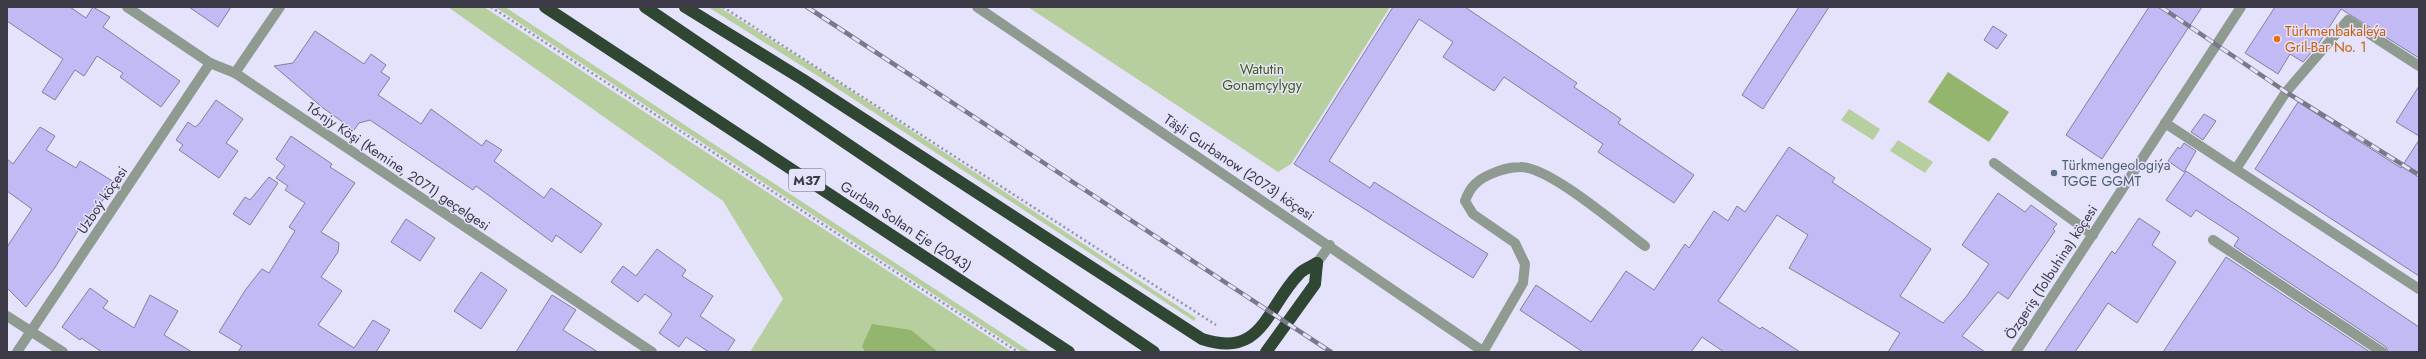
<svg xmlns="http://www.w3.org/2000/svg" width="2426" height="359" viewBox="0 0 2426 359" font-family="Jost,sans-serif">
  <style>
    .green { fill: #b7cf9e }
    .forest { fill: #93b56e }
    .building { fill: #c1baf4; stroke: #837f9c }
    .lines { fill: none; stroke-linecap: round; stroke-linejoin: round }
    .path { stroke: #9593a6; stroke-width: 2.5; stroke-dasharray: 2 3; stroke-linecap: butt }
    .minor { stroke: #8f9a90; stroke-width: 10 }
    .highway { stroke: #2f4632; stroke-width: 12 }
    .rail-casing { stroke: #7a7889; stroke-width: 4.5 }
    .rail { stroke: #e5e2fc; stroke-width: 3; stroke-dasharray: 9; stroke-linecap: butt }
    .food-dot { fill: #e8710a; stroke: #e5e2fc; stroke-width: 1.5 }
    .service-dot { fill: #5c6f8a; stroke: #e5e2fc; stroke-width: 1.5 }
    .labels { text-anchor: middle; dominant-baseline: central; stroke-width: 3; stroke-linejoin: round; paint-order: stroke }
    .shield { fill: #e5e2fc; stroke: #6e6c7d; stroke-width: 1 }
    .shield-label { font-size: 13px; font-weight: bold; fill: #3b3a46 }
    .food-label { font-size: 14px; fill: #c56008; stroke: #e5e2fc; text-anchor: start }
    .park-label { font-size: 14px; fill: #405e13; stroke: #e5e2fc }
    .service-label { font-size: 14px; fill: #4e5e75; stroke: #e5e2fc; text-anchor: start }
    .street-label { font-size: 14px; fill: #3b3a46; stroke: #e5e2fc }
  </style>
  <rect width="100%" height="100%" fill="#e5e2fc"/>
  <g class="green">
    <polygon points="448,7 484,7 1012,352 750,352 783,299 723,201"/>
    <polygon points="495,7 505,7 1031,352 1022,352"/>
    <polygon points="708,7 719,7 824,73 1196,318 1194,321 821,78"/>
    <polygon points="1028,7 1390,7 1291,164 1278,172"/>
    <polygon points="1849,109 1880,129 1873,140 1841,120"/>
    <polygon points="1898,140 1933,162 1925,173 1890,151"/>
  </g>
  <g class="forest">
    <polygon points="1948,72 2009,112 1989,142 1928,102"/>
    <polygon points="872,324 911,330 938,352 865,352 862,346"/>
  </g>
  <g class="building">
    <polygon points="7,7 70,7 86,18 93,7 110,17 103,27 180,81 161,107 120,77 123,73 97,56 84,76 75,70 55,100 42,92 63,59 7,21"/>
    <polygon points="189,7 231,7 218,27"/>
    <polygon points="1393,7 1465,7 1577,83 1574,87 1621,119 1618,123 1694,175 1674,203 1598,152 1603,144 1504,77 1494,91 1443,57 1453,42 1419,19 1329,161 1370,188 1374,182 1488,254 1473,278 1294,164"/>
    <polygon points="1799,7 1829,7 1763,109 1742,95"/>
    <polygon points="2149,7 2202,7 2102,159 2066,135"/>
    <polygon points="2275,7 2419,7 2419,58 2341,9 2317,46 2303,62 2290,54 2278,74 2245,53"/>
    <polygon points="1993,26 2007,35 1997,49 1984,40"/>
    <polygon points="315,31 364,64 371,54 386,65 381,72 390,78 378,95 421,124 431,109 482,146 486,140 502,150 494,161 544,198 551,188 602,224 581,253 556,235 552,242 476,186 473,190 370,120 359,123 354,130 323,108 274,66 293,63"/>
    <polygon points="2419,86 2419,136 2396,122"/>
    <polygon points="216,100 243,119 226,143 238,151 219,178 179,150 183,145 176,140 188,122 195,127 199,124"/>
    <polygon points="2298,102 2401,168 2419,140 2419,276 2255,169"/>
    <polygon points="2204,114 2216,121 2203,140 2191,132"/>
    <polygon points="40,127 55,136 46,150 76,168 80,161 114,182 90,221 84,228 81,226 54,269 26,307 7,288 7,247 32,209 7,191 7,159 13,164"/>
    <polygon points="291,136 332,164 330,167 355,183 321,232 339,243 338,252 321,277 342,291 318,325 354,348 373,320 390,330 376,352 238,352 242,346 219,332 246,289 262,269 269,273 295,231 289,227 305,203 285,190 288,186 276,178 285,166 276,159"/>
    <polygon points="2184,143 2196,151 2184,172 2168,161 2178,147 2180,149"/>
    <polygon points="1789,147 1835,178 1832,182 1931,249 1900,296 1943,323 1966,297 1989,264 1962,245 1998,193 2025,212 2031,205 2057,224 2053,229 2055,231 2008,299 1998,292 1962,336 1985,352 1888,352 1900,333 1789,268 1808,235 1777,215 1718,301 1760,329 1762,327 1800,352 1724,352 1702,337 1691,352 1583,352 1520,310 1536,285 1591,322 1626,271 1654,290 1685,244 1689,248 1714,211 1728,221 1737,206 1745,212"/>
    <polygon points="2186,171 2419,327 2419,352 2388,352 2386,347 2234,246 2239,238 2196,210 2191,217 2166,200"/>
    <polygon points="269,177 278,183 250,225 233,214 245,197 250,200"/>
    <polygon points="2139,218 2160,232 2152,245 2176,262 2137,323 2108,303 2075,352 2044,352 2112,251 2115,254"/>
    <polygon points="406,219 435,238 420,261 391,242"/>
    <polygon points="657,249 686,270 682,276 713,296 700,316 735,340 727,352 709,352 686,337 679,347 659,333 672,314 645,294 638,302 611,282 623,266 636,276"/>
    <polygon points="2226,257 2370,352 2163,352"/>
    <polygon points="481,272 507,290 481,329 454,311"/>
    <polygon points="90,288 108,301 103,308 134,328 150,295 178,311 164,335 192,352 102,352 81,338 80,340 62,327"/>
    <polygon points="552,295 576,310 563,330 598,352 516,352"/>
  </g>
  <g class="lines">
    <g class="path">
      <polyline points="491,7 1018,352"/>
      <polyline points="723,7 1216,325"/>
    </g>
    <g class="minor">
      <polyline points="127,7 210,63 235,73 652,352"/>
      <path d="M977 7C1146 122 1316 236 1484 352"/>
      <polyline points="235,73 280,7"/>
      <polyline points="2165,123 2419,289"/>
      <polyline points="1994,163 2093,235"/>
      <polyline points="2236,169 2286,92 2348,20 2419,66"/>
      <polyline points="2213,240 2382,352"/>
      <polyline points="1317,263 1330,245"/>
      <polyline points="7,316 63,352"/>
      <polyline points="17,352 210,63"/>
      <path d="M1483 352 1523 283 1525 264 1515 243 1473 214 1465 201C1470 187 1477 180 1491 174 1500 170 1510 167 1520 167 1549 166 1619 227 1645 246"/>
      <polyline points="2016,352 2241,7"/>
    </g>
    <g class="highway">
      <polyline points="545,7 1069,352"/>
      <polyline points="645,7 1154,352"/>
      <path d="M685 7 802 79 1202 339C1263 359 1266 308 1299 274 1303 269 1312 266 1317 263"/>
      <polyline points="1266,352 1315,284 1317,263"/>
    </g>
    <g class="rail-casing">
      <g id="rail">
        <polyline points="807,7 1331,352"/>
        <polyline points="2161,7 2286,92 2419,175"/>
      </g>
    </g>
    <use href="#rail" class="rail"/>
  </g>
  <circle class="food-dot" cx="2277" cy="39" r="4"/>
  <circle class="service-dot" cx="2054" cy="173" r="4"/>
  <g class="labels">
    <rect class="shield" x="789" y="169" width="36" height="22" rx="3"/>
    <g class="shield-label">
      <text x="807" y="180">M37</text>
    </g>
    <g class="food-label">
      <text x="2285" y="31">Türkmenbakaleýa<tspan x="2285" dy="16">Gril-Bar No. 1</tspan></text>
    </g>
    <g class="park-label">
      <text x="1262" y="69">Watutin<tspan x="1262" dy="16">Gonamçylygy</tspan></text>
    </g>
    <g class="service-label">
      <text x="2062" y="165">Türkmengeologiýa<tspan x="2062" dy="16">TGGE GGMT</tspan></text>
    </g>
    <g class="street-label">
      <text transform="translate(398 166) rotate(34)">16-njy Köşi (Kemine, 2071) geçelgesi</text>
      <text transform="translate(1239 167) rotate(34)">Täşli Gurbanow (2073) köçesi</text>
      <text transform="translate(102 200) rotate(-56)">Uzboý köçesi</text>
      <text transform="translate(906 226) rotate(33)">Gurban Soltan Eje (2043)</text>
      <text transform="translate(2051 272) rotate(-57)">Özgeriş (Tolbuhina) köçesi</text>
    </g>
  </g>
  <rect width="2426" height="359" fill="none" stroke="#3b3a46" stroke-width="16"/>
</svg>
